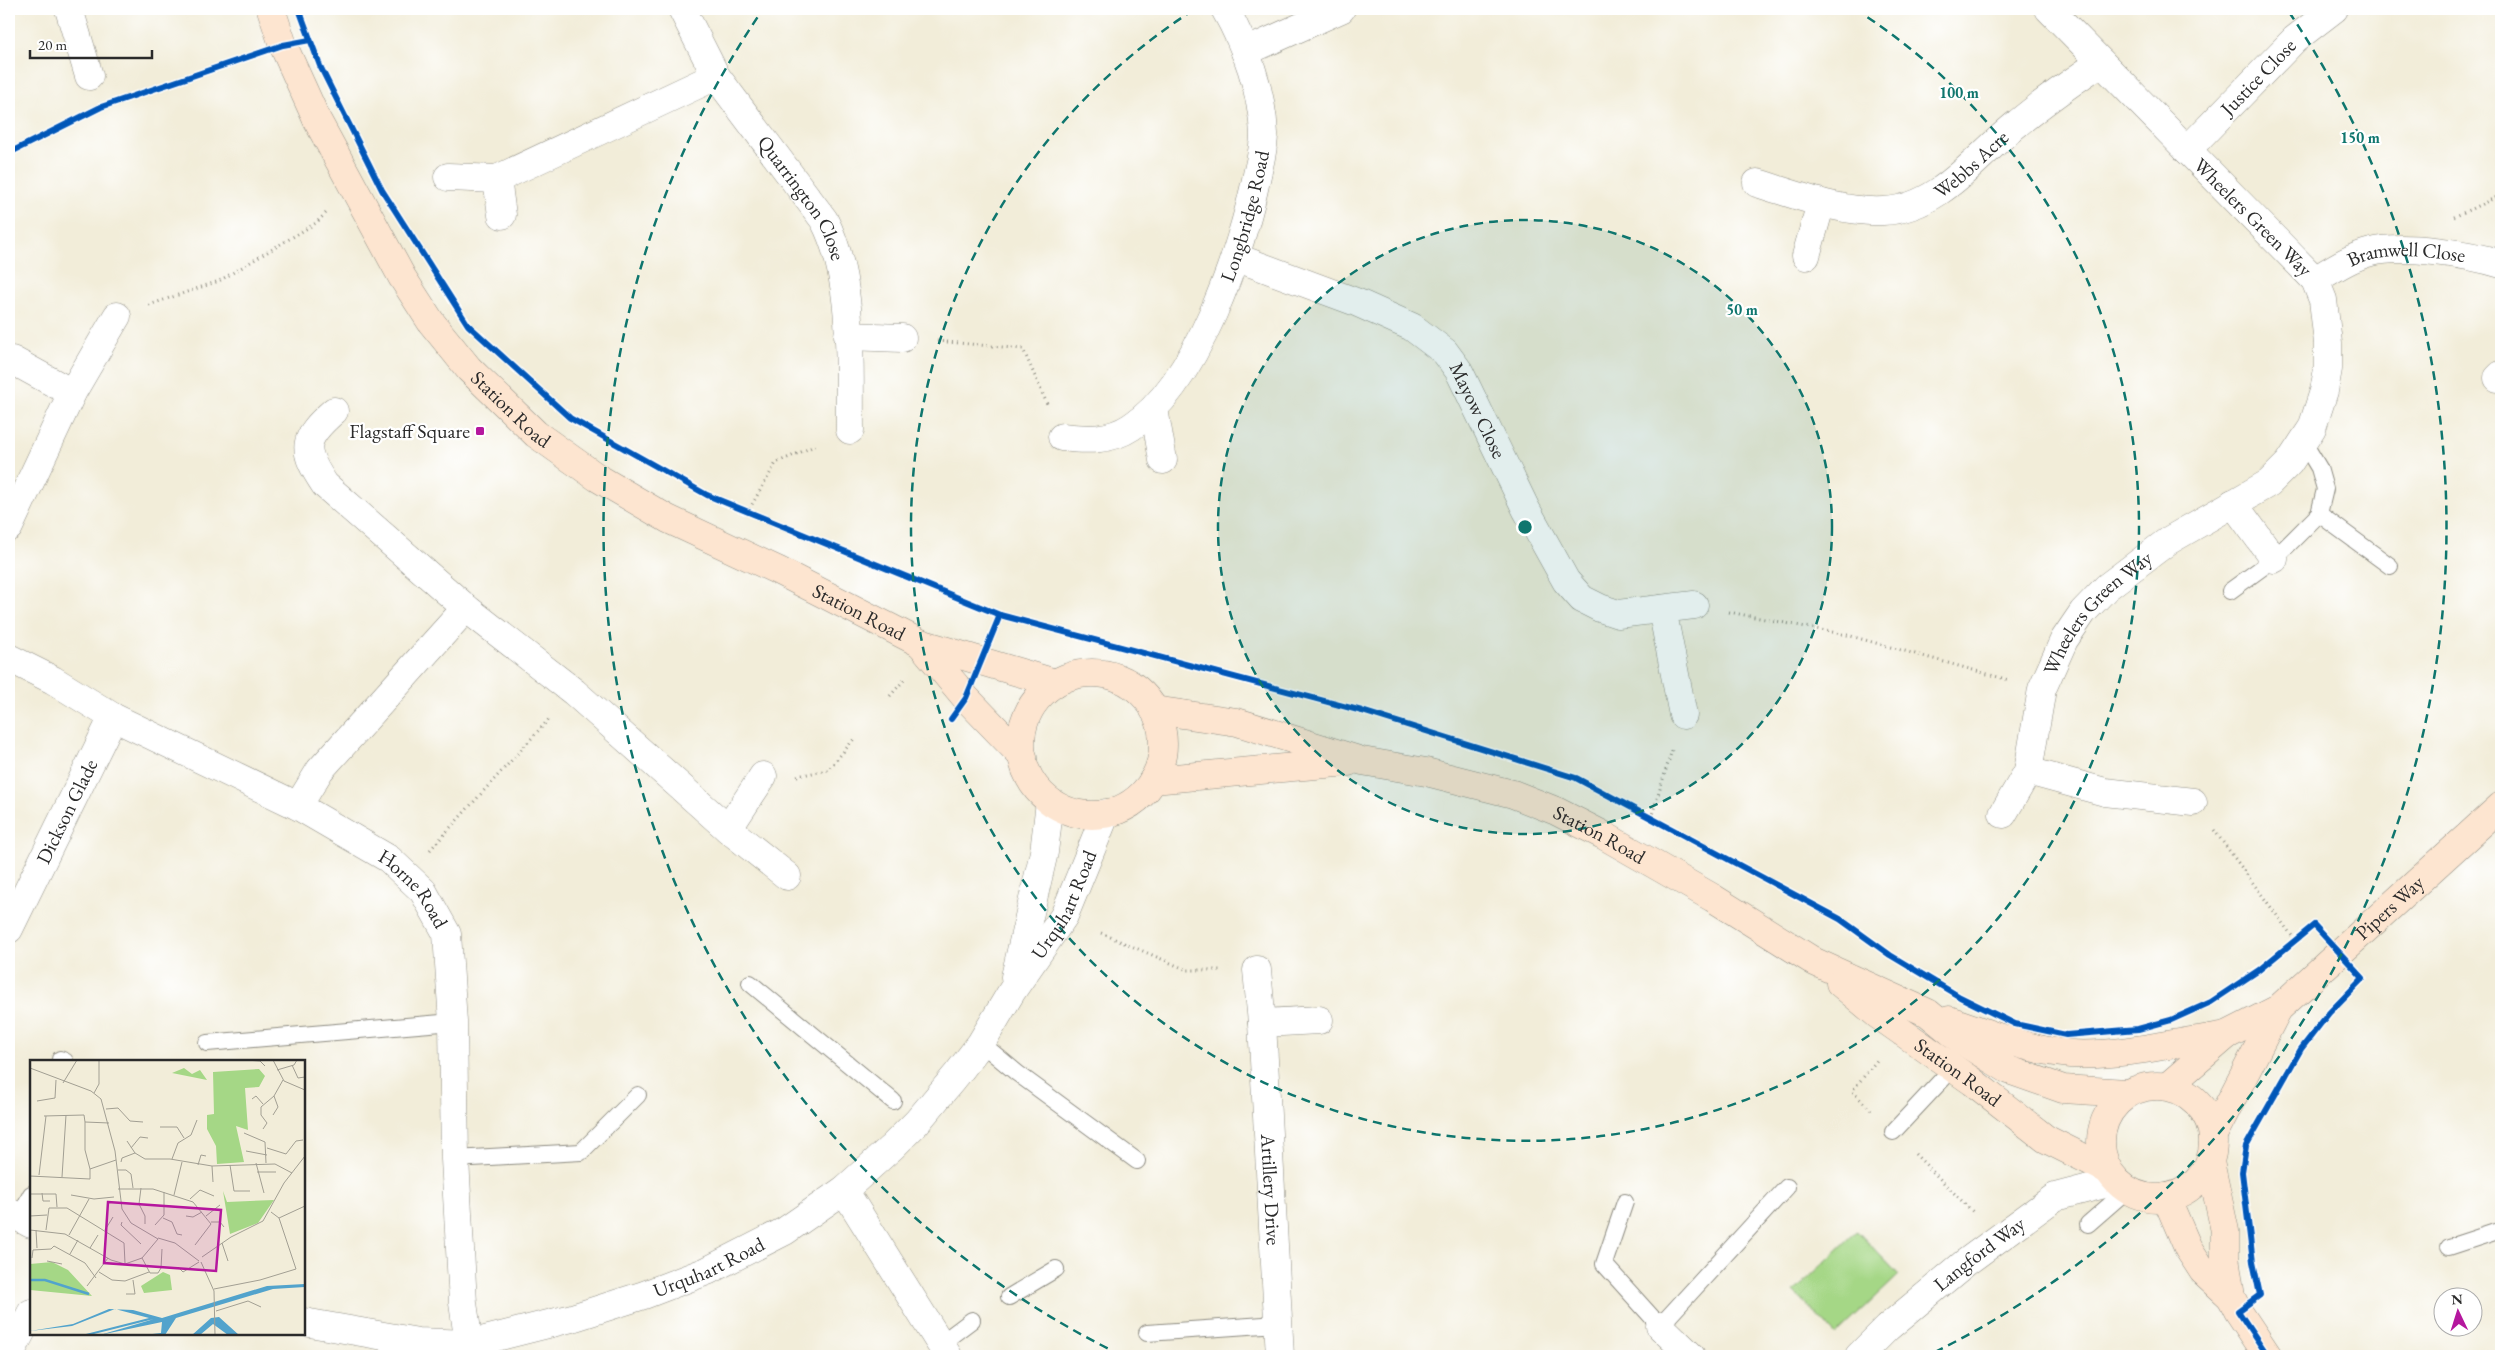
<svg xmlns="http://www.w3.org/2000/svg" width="2510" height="1365" viewBox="0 0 2510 1365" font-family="'EB Garamond',serif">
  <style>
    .green { fill: #a5d786; stroke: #688158 }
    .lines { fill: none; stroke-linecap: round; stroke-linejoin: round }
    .lane-casing { stroke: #8e8c82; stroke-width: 18 }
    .street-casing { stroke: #8e8c82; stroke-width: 29 }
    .secondary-casing { stroke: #8e8c82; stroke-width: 29 }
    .path { stroke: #8e8c82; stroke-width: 3; stroke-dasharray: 1 4; stroke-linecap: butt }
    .lane { stroke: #fff; stroke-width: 16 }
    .street { stroke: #fff; stroke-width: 28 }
    .secondary { stroke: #fde5d0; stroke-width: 28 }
    .cycleway-casing { stroke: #fff; stroke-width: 9 }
    .cycleway { stroke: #0057b8; stroke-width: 6 }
    .ring { fill: none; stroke: #0f766e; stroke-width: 2.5; stroke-dasharray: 9 6 }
    .poi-dot { fill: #b5179e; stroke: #fff; stroke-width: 2 }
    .labels { text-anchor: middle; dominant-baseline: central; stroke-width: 4.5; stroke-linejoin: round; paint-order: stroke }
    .street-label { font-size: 20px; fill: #2b2b2b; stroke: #fff }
    .poi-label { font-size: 20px; fill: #2b2b2b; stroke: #fff; text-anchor: end }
    .inset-river { fill: none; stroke: #52a3cc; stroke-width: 2.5 }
    .inset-road { fill: none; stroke: #a29f93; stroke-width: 1 }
    .view { fill: #b5179e; fill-opacity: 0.15; stroke: #b5179e; stroke-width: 2.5 }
    .inset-edge { fill: none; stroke: #2b2b2b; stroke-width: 2.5 }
    .centre { fill: #0f766e; stroke: #fff; stroke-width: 2.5 }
    .ring-label { font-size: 15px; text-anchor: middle; font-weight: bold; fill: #0f766e; stroke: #fff; stroke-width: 4.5; stroke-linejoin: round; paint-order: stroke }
  </style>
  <rect width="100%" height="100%" fill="#fff"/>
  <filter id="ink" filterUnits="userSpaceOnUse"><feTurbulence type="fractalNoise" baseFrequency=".02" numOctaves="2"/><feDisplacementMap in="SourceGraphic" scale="10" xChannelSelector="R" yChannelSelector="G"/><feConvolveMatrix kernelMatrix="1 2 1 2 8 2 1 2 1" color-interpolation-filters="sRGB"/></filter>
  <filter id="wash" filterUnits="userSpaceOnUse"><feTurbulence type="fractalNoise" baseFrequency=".0096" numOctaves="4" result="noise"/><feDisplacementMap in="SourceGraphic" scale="20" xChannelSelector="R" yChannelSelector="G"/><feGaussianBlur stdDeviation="1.12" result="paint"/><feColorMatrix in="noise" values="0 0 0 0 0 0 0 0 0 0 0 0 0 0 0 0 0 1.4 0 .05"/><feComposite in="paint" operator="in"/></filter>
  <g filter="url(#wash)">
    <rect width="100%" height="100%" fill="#f2edd9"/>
    <polygon class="green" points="1857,1231 1899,1275 1836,1335 1794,1292"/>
  </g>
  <g filter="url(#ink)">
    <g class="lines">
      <g class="lane-casing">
        <g id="lane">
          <polyline points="2319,514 2390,566"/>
          <polyline points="2230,591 2274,559 2319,514 2325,489 2319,468 2304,443"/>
          <polyline points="750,983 893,1101"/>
          <polyline points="207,1043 453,1022"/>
          <polyline points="981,1043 1017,1073 1137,1161"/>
          <polyline points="60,1059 65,1061"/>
          <polyline points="1893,1132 1953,1068"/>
          <polyline points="455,1159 581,1152 638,1095"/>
          <polyline points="1625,1202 1604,1264 1660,1326 1787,1187"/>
          <polyline points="19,1218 31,1194"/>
          <polyline points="2088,1224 2127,1190"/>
          <polyline points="2449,1247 2501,1230"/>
          <polyline points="1009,1297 1056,1269"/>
          <polyline points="1147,1333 1279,1324"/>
          <polyline points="940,1344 972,1320"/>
        </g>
      </g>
      <g class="street-casing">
        <g id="street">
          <polyline points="69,9 89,76"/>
          <path id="s1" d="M682 9 716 76 824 220C855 280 849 364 850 430"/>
          <polyline points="1245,52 1341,9"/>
          <path id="s2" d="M2187 150 2295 39 2334 9"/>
          <polyline points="448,177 497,179 716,76"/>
          <polyline points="497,179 502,215"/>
          <path id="s3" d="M1757 183C1797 195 1841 213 1883 211 1940 209 1977 155 2018 123 2044 101 2072 82 2101 62"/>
          <polyline points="1806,256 1821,203"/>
          <path id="s4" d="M1235 257 1356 302 1412 327 1445 352 1459 371 1526 509 1566 581 1582 599 1600 608 1618 614 1694 605"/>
          <path id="s5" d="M2315 280C2333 269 2351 257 2371 252 2403 244 2470 254 2501 264"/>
          <polyline points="848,336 902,338"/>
          <polyline points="12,360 72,393"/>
          <polyline points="2498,378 2501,375"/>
          <polyline points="1154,409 1163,460"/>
          <path d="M334 411C302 439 301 449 325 485L466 608 574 692 728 829 787 876"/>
          <path id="s6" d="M1062 437C1086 440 1110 441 1131 427 1197 385 1242 249 1257 175 1260 162 1264 147 1264 134 1262 91 1246 46 1225 9"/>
          <polyline points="2233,503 2274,559"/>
          <polyline points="9,527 72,393 117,316"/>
          <polyline points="1662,609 1683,715"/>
          <path id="s7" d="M9 658 53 680 113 717 298 806 389 859 423 891 447 934 453 1022 455 1159 463 1303 469 1344"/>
          <polyline points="2028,771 2105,792 2193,802"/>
          <polyline points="298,806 320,770 466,608"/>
          <path id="s8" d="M2003 814 2028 771 2042 689 2064 640 2083 612 2107 587 2168 541 2269 483 2289 463 2312 428 2324 391 2328 369V343L2323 300 2315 280 2049 9"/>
          <polyline points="728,829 763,776"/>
          <path id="s9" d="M9 929 113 717"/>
          <path id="s10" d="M1257 970 1262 1023 1280 1356"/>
          <polyline points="1015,977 1044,852 1050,802"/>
          <polyline points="1262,1023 1319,1020"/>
          <polyline points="844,1190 948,1356"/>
          <polyline points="9,1212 31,1224"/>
          <path id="s11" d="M304 1322 418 1342 469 1344 572 1318 644 1295 707 1271 785 1231 844 1190 892 1147 917 1122 958 1073 981 1043 1012 991 1064 916 1106 813"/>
          <polyline points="1660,1326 1691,1356"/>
          <polyline points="9,1356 31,1313"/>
          <path id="s12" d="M1859 1356 1887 1328 1965 1263 2055 1197 2116 1181"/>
        </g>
      </g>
      <g class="secondary-casing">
        <g id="secondary">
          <path id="s13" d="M271 9 283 45 317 120 402 277 431 322 469 369 536 434 598 478 668 519 779 571 920 643 1055 683"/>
          <polyline points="920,643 966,698 1023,757"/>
          <circle cx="1092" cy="744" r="71"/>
          <path id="s14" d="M1154 710 1237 722 1362 761 1426 772 1513 794 1556 811 1603 835 1713 898 1815 962 1928 1013 1962 1041 2009 1070 2063 1089 2127 1093"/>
          <polyline points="1153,780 1348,762"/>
          <path id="s15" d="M1840 983 1878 1015 1973 1082 2046 1139 2108 1170"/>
          <path d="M1949 1020C1988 1033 2029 1051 2071 1054 2116 1057 2181 1042 2227 1035"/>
          <circle cx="2157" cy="1142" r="56"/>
          <path id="s16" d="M2168 1086 2227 1035 2278 1009 2501 806"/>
          <polyline points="2213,1135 2278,1009"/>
          <polyline points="2210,1162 2225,1231 2225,1257 2231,1297 2238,1311 2268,1356"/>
          <polyline points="2166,1197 2188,1248 2203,1271 2231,1297"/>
        </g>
      </g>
      <g class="path">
        <polyline points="2454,217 2501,195"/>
        <polyline points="149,305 219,281 316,223 326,213"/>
        <polyline points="937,341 1023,349 1048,406"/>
        <polyline points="747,513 776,463 819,444"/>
        <polyline points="1729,612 1847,635 2009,680"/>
        <polyline points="890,696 905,679"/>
        <polyline points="797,776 828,770 854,739"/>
        <polyline points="1651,818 1673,747"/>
        <polyline points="2214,830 2295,940"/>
        <polyline points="430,850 550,718"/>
        <polyline points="1101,933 1187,970 1223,970"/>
        <polyline points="1871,1110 1852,1091 1878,1059"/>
        <polyline points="1915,1154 1974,1213"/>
      </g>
      <use href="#lane" class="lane"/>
      <use href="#street" class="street"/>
      <use href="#secondary" class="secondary"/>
      <g class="cycleway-casing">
        <g id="cycleway">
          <polyline points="299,9 320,66 382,190 468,325 570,418 707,495 1000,615 1362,711 1576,778 1840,919 1890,955 1960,997 2015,1024 2066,1035 2138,1029 2171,1020 2211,1002 2259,970 2314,925 2363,978 2329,1013 2301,1049 2246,1146 2242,1172 2253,1262 2260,1295 2238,1311 2268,1356"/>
          <polyline points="9,153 101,107 283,45 310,40"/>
          <polyline points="951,719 966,698 1000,615"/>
        </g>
      </g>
      <use href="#cycleway" class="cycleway"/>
    </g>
  </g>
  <circle cx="1525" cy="527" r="307" fill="#0f766e" fill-opacity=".12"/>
  <g class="ring">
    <circle cx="1525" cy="527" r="307"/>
    <path d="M1855 9A614 614 0 1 1 1195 9"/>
    <path d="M1121 1355A921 921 0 0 1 761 12M2289 12A921 921 0 0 1 1929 1355"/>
  </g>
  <rect class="poi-dot" x="475" y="426" width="10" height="10" rx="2.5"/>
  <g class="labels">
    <g class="street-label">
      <text stroke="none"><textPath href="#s2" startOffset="102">Justice Close</textPath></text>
      <text stroke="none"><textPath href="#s3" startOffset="232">Webbs Acre</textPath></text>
      <text stroke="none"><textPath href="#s1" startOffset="225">Quarrington Close</textPath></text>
      <text stroke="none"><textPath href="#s6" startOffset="316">Longbridge Road</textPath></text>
      <text transform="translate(2253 217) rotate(45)">Wheelers Green Way</text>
      <text stroke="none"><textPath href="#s5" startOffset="98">Bramwell Close</textPath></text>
      <text stroke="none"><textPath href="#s13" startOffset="471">Station Road</textPath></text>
      <text stroke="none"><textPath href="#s4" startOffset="299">Mayow Close</textPath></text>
      <text stroke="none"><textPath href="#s13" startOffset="876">Station Road</textPath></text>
      <text stroke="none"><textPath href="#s8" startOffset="229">Wheelers Green Way</textPath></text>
      <text stroke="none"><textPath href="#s9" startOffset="131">Dickson Glade</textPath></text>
      <text stroke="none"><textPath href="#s14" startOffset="465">Station Road</textPath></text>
      <text stroke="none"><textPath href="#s7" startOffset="469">Horne Road</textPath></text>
      <text stroke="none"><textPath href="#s11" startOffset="939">Urquhart Road</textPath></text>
      <text stroke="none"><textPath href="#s16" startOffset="286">Pipers Way</textPath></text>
      <text stroke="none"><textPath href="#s15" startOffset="148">Station Road</textPath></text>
      <text stroke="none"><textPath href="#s10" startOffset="220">Artillery Drive</textPath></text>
      <text stroke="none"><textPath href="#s12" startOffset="158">Langford Way</textPath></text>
      <text stroke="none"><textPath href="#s11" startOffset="419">Urquhart Road</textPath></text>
    </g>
    <g class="poi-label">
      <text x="470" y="431">Flagstaff Square</text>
    </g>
  </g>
  <g transform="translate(30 1060)">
    <rect width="275" height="275" fill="#f2edd9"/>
    <path d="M154 8 162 14 170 10 177 20 142 13ZM229 9 235 16 229 27 215 28 218 70 206 66 214 102 187 104 186 86 177 69V55L184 54 183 12ZM193 131 197 142 244 140 228 163 200 174ZM22 202 38 210 62 236 0 230V204ZM133 212 140 215 142 230 114 233 111 226Z" fill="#a5d786"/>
    <path d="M275 224V227L243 229 146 258 135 275H114L131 273 132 262 70 275 124 259 60 275H52L119 258 85 249 42 266 0 271 43 264 79 249 103 250 132 258 237 226ZM189 257 209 275H198L183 264 170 275H162L181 258Z" fill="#52a3cc"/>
    <path class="inset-river" d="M0 220H15L59 234"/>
    <path class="inset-road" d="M195 0H211M215 0 230 1 235 6M243 0 254 21 275 30M262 5 268 18 275 17M0 8 61 31 71 39 85 91 92 149 101 163 128 179 112 198 95 204 81 200 35 174 0 170M247 10 264 5 267 0M33 23 47 0M64 33 69 24V0M222 39 226 36 233 44M275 40V65M7 41 25 38 26 20M76 49 88 48 100 61 113 62M243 55 248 47 244 36M14 56 54 55 55 62 79 63M55 62V90L60 109M130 67H147L154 78M233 69 237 63 231 55V47L244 36 253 20M214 73 235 82 236 103M97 81 105 93 115 99H140L182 106 245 104 262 113M101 88 110 77 118 78M237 88 256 94 266 81 273 80M216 91 237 95M142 99 148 83 161 75 167 60M91 102 92 98 105 93M226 103 234 133M168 105 171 95 176 96M200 105 204 131H220M182 106 183 122M88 110H96L101 114 103 128M227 112H246M9 115 16 56M0 116 60 119V109L86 100M32 117 36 55M111 128 109 144 115 156V164M88 129H123L163 142 181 164 165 185M12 133 13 141H20M0 134H26L27 147M41 135 64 139 84 137M144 135 152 102M160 139 170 130 184 136M0 156 17 155M156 156 163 157 172 152M176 156 190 145M133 158 142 162 147 174 152 175M249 158 275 146M92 162 91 165 111 184M181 162H190L194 167M125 165 134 155V132M6 170 7 188M16 170 19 148H37L94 183 95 203M75 170 83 157M39 175 59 139M128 178 145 183 169 201M192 183 198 201M60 188 68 175M40 194 48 180M172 197 201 177 233 161 254 123 275 96M2 198 3 190 21 189 24 186 55 203 66 218M112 198 120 213H128L131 208 132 189M17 201 32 204M171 202 184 231 185 275M148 207 153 212 169 202M69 212 82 220 95 221 119 212M57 226 78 198M184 229 230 220 266 209 249 158 241 152M96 234H105L103 220M186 251 218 241 231 247"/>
    <path class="view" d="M78 142 191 150 186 211 74 203Z"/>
    <rect width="275" height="275" class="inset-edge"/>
  </g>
  <circle cx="1525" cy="527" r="8" class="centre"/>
  <g class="ring-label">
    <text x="1959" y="98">100 m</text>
    <text x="2360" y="143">150 m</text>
    <text x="1742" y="315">50 m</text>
  </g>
  <rect width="2510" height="1365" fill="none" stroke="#fff" stroke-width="30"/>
  <g transform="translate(2458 1312) rotate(356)"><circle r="24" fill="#ffffff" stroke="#aaaaaa"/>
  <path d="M0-4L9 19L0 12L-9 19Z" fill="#b5179e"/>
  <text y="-8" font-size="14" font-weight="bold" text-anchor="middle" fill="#2b2b2b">N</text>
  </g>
  <path d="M30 50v8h122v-8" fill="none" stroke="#2b2b2b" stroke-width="2.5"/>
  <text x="38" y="50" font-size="15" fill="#2b2b2b" stroke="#ffffff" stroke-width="4" paint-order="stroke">20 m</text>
</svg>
